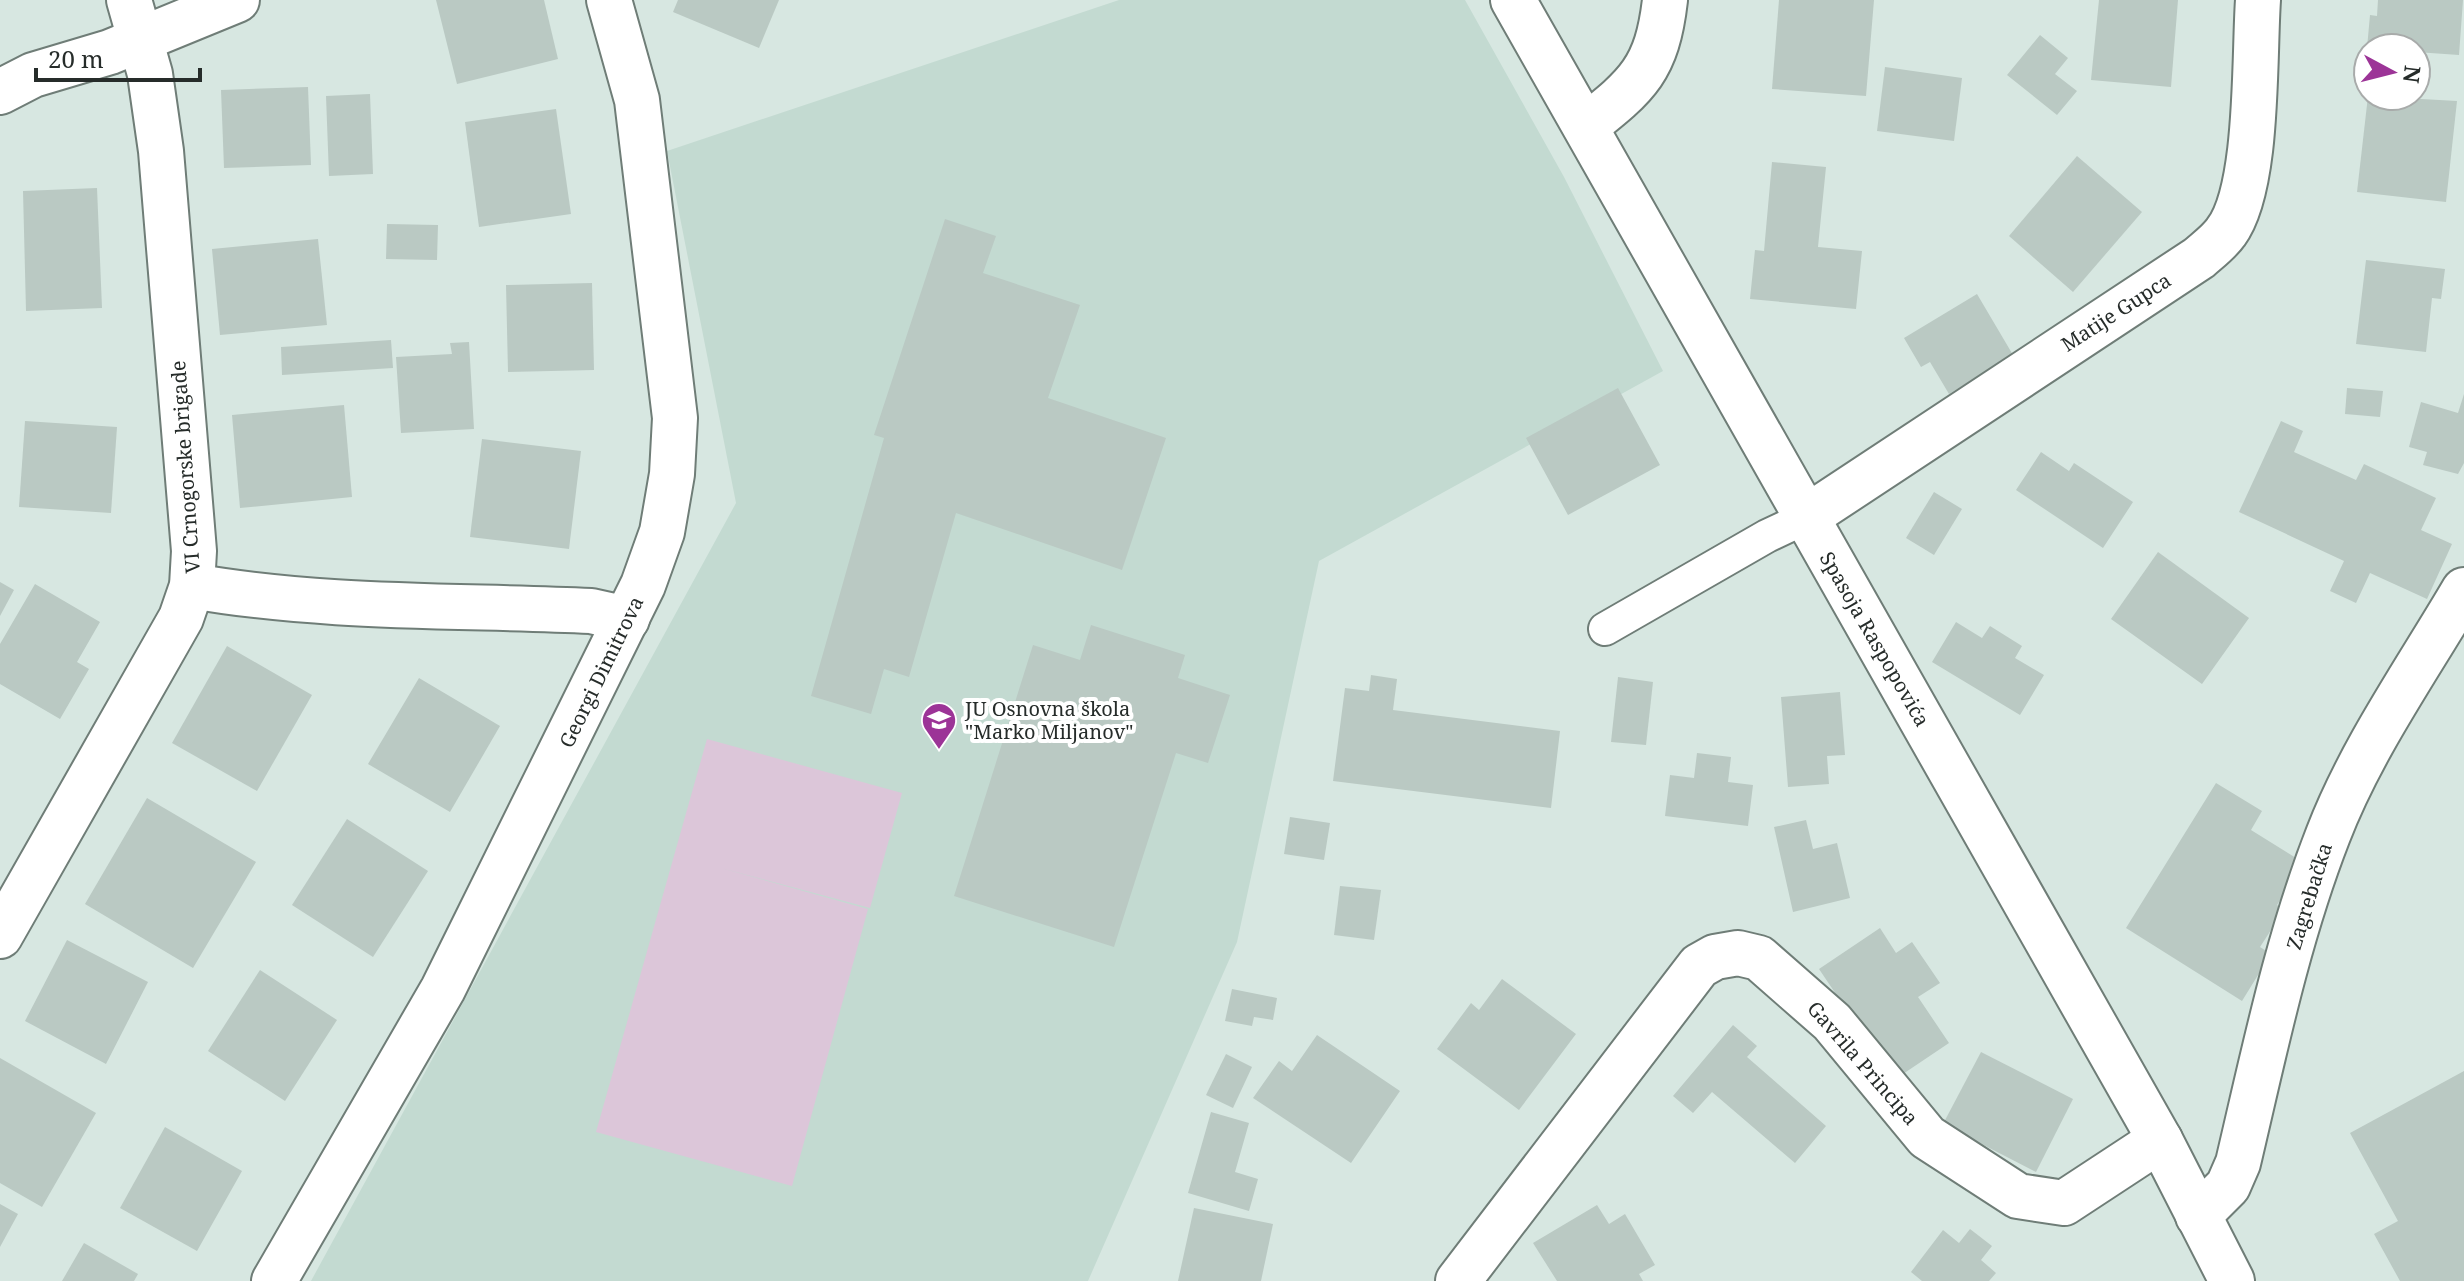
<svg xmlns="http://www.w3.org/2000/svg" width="2464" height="1281" viewBox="0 0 2464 1281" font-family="'Noto Serif',serif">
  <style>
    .built { fill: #c3dad1 }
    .green { fill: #dcc6d9 }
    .building { fill: #bac9c3 }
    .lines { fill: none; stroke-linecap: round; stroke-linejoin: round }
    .service-casing { stroke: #6f7d77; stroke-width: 36 }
    .minor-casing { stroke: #6f7d77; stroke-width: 48 }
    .service { stroke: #fff; stroke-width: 32 }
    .minor { stroke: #fff; stroke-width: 44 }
    .labels { text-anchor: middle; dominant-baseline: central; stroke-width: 8; stroke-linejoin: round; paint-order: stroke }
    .street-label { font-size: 20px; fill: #262c2a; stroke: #fff }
    .poi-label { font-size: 20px; fill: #262c2a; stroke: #fff; text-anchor: start }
  </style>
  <rect width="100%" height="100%" fill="#d7e7e1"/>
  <polygon class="built" points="1119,0 1465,0 1564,177 1663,371 1319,561 1237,942 1088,1281 311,1281 736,503 667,151"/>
  <polygon class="green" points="707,739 902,793 870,908 721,868 868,909 792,1186 596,1132"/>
  <g class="building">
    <polygon points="436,0 544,0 558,59 457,84"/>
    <polygon points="678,0 779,0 759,48 673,12"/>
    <polygon points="1779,0 1874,0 1866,96 1772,89"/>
    <polygon points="2099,0 2178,0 2171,87 2091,80"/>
    <polygon points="2378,0 2463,0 2459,55 2416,52 2416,48 2367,48 2370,15 2377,16"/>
    <polygon points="2040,35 2068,58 2055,74 2077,91 2057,115 2007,75"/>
    <polygon points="1885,67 1962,78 1954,141 1877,131"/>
    <polygon points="308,87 311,165 224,168 221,90"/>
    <polygon points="370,94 373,174 329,176 326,96"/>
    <polygon points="2368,96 2457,101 2446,202 2357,192"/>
    <polygon points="556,109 571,214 479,227 465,122"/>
    <polygon points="2077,156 2142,212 2073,292 2009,236"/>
    <polygon points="1772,162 1826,167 1818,247 1862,251 1856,309 1750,299 1755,250 1764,251"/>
    <polygon points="97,188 102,308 26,311 23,191"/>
    <polygon points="945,219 996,236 983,273 1080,305 1048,398 1166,438 1122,570 956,513 909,677 884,669 871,714 811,696 884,438 874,435"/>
    <polygon points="387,224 438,225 437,260 386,259"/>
    <polygon points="318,239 327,325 220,335 212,249"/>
    <polygon points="2366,260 2445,269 2441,299 2432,298 2426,352 2356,344"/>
    <polygon points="592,283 594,370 508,372 506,285"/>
    <polygon points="1977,294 2013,355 1949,394 1930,362 1921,367 1904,338"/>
    <polygon points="391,340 393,368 282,375 281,347"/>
    <polygon points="469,342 474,429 401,433 396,357 452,354 450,343"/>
    <polygon points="1618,388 1660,465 1568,515 1526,438"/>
    <polygon points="2347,388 2383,391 2380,417 2345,414"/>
    <polygon points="2464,394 2464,463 2458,474 2423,465 2427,452 2409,447 2421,402 2458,413"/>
    <polygon points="344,405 352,497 240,508 232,415"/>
    <polygon points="25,421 117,427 111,513 19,507"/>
    <polygon points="2281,421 2303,431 2294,452 2356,480 2364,464 2436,498 2421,530 2452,544 2427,599 2370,573 2356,603 2330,591 2344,561 2239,512"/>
    <polygon points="482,439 581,451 569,549 470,537"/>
    <polygon points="2041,452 2069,471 2074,463 2133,502 2103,548 2016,490"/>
    <polygon points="1934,492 1962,509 1934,555 1906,538"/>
    <polygon points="2158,552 2249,618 2202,684 2111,619"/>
    <polygon points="0,582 14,590 0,616"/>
    <polygon points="35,584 100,622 77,662 89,669 60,719 0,684 0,644"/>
    <polygon points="1956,622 1982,638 1990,626 2022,646 2015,658 2044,675 2020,715 1932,662"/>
    <polygon points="1091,625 1185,655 1178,678 1230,695 1208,763 1176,753 1114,947 954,896 1033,645 1080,660"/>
    <polygon points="227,646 312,695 257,791 172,743"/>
    <polygon points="1371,675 1397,679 1393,710 1560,731 1551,808 1333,781 1345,688 1369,691"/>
    <polygon points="1618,677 1653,682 1646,745 1611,742"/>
    <polygon points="419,678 500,726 450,812 368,764"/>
    <polygon points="1840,692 1845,755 1827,756 1829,784 1788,787 1781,697"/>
    <polygon points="1697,753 1731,757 1728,782 1753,785 1748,826 1665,816 1670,775 1694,778"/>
    <polygon points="2216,783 2262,811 2251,830 2304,863 2277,905 2284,910 2260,947 2271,954 2242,1001 2126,928"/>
    <polygon points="147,798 256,862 193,968 85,904"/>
    <polygon points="1290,817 1330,823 1324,860 1284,854"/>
    <polygon points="347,819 428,871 373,957 292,905"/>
    <polygon points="1806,820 1813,849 1837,843 1850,898 1793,912 1774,827"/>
    <polygon points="1340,886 1381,890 1374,940 1334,935"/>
    <polygon points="1880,928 1896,953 1912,942 1940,983 1918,997 1949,1043 1894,1080 1819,969"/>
    <polygon points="67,940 148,982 106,1064 25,1021"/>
    <polygon points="260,970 337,1020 285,1101 208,1051"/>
    <polygon points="1502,979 1576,1034 1519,1110 1437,1049 1471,1003 1479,1010"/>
    <polygon points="1232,989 1277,998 1273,1020 1254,1017 1252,1026 1225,1021"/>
    <polygon points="1733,1025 1757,1046 1747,1057 1826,1126 1795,1163 1712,1092 1693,1113 1673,1096"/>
    <polygon points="1317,1035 1400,1091 1351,1163 1253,1098 1279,1061 1292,1071"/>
    <polygon points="1981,1052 2073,1099 2036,1172 1943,1124"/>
    <polygon points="1226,1054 1252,1067 1233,1108 1206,1095"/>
    <polygon points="0,1058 96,1113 42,1207 0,1183"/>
    <polygon points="2464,1071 2464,1281 2400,1281 2374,1234 2398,1221 2350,1133"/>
    <polygon points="1211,1112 1249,1123 1235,1172 1258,1179 1249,1211 1188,1193"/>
    <polygon points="165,1127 242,1171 197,1251 120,1208"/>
    <polygon points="0,1204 18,1214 0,1247"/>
    <polygon points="1597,1205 1609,1224 1625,1214 1655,1265 1639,1274 1643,1281 1557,1281 1533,1243"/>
    <polygon points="1194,1208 1273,1224 1261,1281 1178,1281"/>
    <polygon points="1970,1229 1992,1246 1981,1260 1996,1273 1989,1281 1922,1281 1911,1272 1943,1230 1959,1243"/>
    <polygon points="84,1243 138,1274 134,1281 62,1281"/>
  </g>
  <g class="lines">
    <g class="service-casing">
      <polyline id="service" points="1605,629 1767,536 1805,518"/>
    </g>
    <g class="minor-casing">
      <g id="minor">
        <polyline points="1513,0 2160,1140 2232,1281"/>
        <polyline points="0,92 33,75 110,52 237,0"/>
        <path d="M1586 126C1638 85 1657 69 1665 0"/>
        <path d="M1805 518 2199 258C2208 250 2219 242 2226 232 2259 188 2254 57 2258 0"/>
        <path d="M192 586C323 609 459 605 591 611L627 619"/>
        <polyline points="0,936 181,618 192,586 194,551 161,151 150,74 129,0"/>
        <path d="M2198 1216 2228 1186 2238 1163C2264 1053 2287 940 2328 835 2361 749 2417 670 2464 590"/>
        <polyline points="274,1281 443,989 643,585 662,532 672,474 675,418 637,100 609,0"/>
        <polyline points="1458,1281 1699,966 1715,957 1738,953 1759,958 1832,1022 1927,1137 2018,1196 2064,1203 2160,1140"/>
      </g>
    </g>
    <use href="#service" class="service"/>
    <use href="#minor" class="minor"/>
  </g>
  <defs>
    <g id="school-pin" transform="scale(1.8)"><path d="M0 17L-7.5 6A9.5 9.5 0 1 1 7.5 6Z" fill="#9c3497" stroke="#fff"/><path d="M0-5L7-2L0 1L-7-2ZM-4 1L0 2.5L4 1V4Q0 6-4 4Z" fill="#fff"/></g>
  </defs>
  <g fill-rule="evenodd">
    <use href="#school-pin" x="939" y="720"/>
  </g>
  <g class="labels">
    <g class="street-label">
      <text transform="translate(2116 312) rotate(-33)">Matije Gupca</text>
      <text transform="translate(185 467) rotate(-94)">VI Crnogorske brigade</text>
      <text transform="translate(1875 639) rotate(60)">Spasoja Raspopovića</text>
      <text transform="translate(601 672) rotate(-64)">Georgi Dimitrova</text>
      <text transform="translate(2309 896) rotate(-73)">Zagrebačka</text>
      <text transform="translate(1863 1063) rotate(49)">Gavrila Principa</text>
    </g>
    <g class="poi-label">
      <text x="965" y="708">JU Osnovna škola<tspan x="965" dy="23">"Marko Miljanov"</tspan></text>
    </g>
  </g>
  <g transform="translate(2392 72) rotate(97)"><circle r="38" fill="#ffffff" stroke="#a8abaa" stroke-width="2"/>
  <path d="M0-6L14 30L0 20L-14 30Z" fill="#9c3497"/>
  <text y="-12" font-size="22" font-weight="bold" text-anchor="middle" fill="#262c2a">N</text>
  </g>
  <path d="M36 68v12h164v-12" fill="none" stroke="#262c2a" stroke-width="4"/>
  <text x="48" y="68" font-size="24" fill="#262c2a" stroke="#ffffff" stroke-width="6" paint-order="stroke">20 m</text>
</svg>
